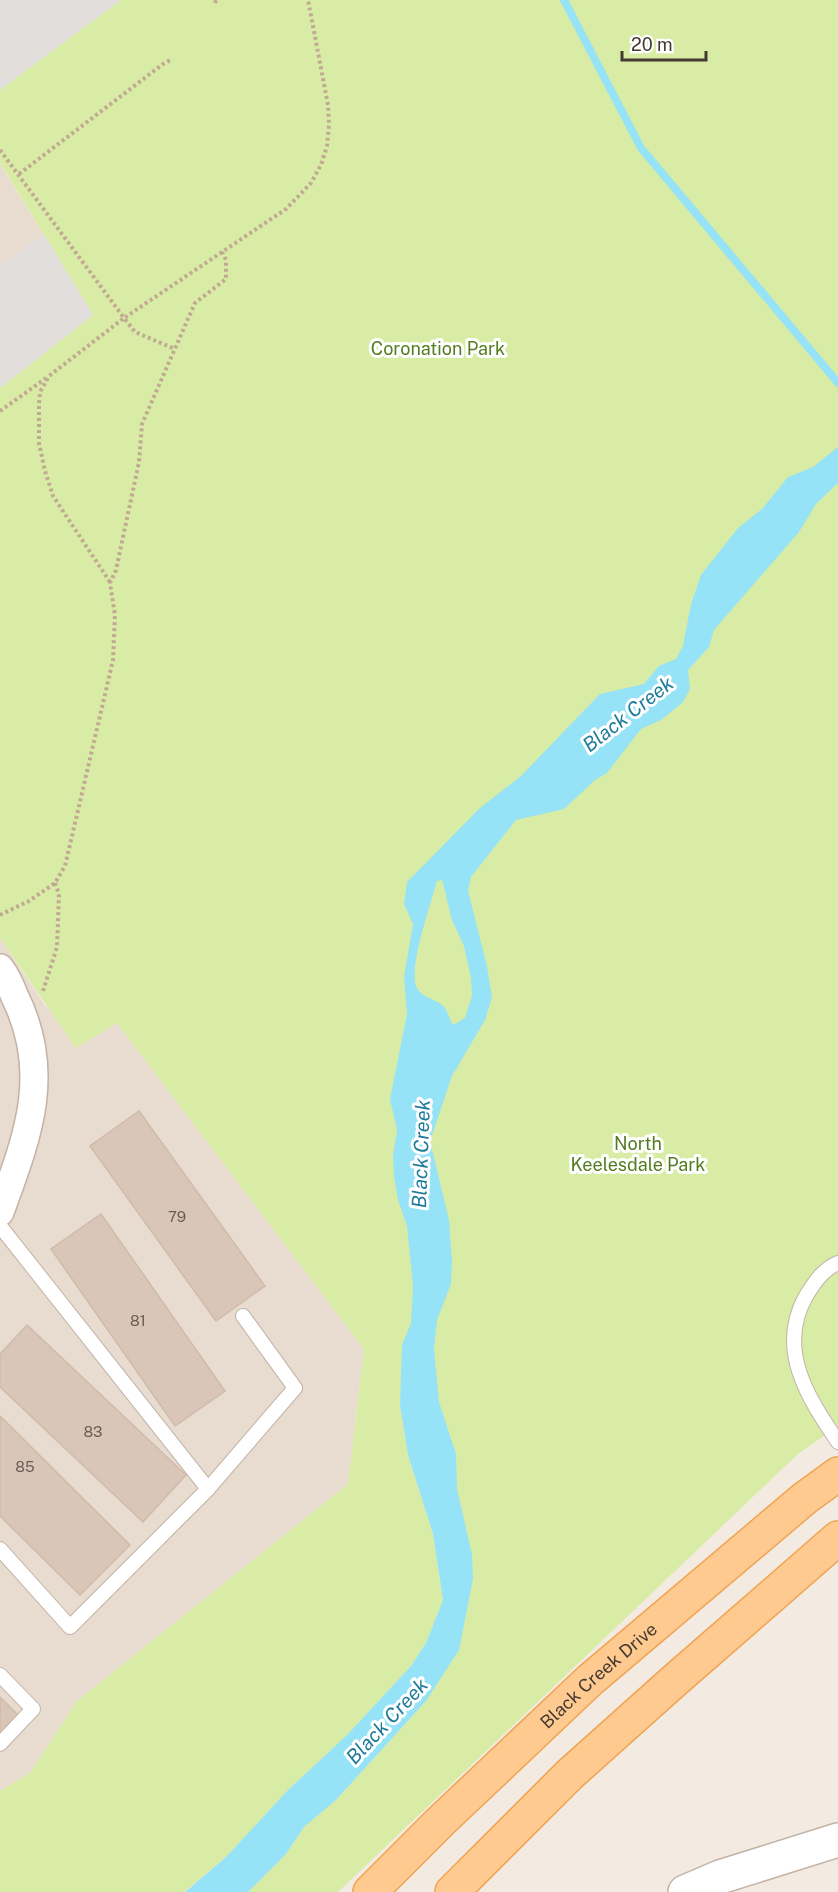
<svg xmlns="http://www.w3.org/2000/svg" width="838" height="1892" viewBox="0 0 838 1892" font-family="'Public Sans',sans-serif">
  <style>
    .residential { fill: #e8dbcf }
    .green { fill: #d9eca5 }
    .parking { fill: #e2dedb }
    .water { fill: #96e2f7; fill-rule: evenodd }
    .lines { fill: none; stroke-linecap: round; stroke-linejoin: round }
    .stream { stroke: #96e2f7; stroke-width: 8 }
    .building { fill: #d9c6b9; stroke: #d1baa9; stroke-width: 1.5 }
    .service-casing { stroke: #c2b3a6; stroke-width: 16 }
    .minor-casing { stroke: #c2b3a6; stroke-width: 30 }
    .tertiary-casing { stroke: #c2b3a6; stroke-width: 36 }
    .primary-casing { stroke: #f0a453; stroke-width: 36 }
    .path { stroke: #c2a993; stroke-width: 4; stroke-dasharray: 3 3; stroke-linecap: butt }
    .service { stroke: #fff; stroke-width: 14 }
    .minor { stroke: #fff; stroke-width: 27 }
    .tertiary { stroke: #fff; stroke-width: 33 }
    .primary { stroke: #ffca8f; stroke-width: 33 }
    .labels { text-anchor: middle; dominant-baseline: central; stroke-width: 6; stroke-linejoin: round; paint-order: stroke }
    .number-label { font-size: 15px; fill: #6a5d54 }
    .park-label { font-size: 18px; fill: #547c20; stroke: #fff }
    .street-label { font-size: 18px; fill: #453a32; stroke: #fff }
    .water-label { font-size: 20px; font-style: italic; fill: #1e7b99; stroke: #fff }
  </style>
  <rect width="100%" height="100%" fill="#f3ebe2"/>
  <g class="residential">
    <polygon points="0,164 93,315 0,388"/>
    <polygon points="0,938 46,1007 117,1023 364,1348 348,1484 77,1701 30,1773 0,1791"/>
  </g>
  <polygon class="green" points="0,0 838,0 838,1426 798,1454 338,1892 248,1892 286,1854 304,1827 336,1800 426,1701 473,1579 401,1393 400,1405 408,1455 433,1534 443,1600 426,1643 411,1666 347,1735 287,1791 226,1857 184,1892 0,1892 0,1791 30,1773 77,1701 348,1484 364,1349 117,1023 76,1048 0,938 0,388 93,315 0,163"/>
  <g class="parking">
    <polygon points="0,0 121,0 0,90"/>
    <polygon points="44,234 93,315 0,388 0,265"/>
  </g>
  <path class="water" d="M838 447V483L816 504 799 532 714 630 709 647 688 670 690 689 683 702 661 720 641 729 607 773 595 780 564 809 516 820 471 877 468 891 487 966 492 998 485 1020 452 1076 430 1141 449 1220 452 1261 451 1284 437 1320 434 1349 439 1402 456 1454 457 1489 472 1554 473 1579 459 1650 426 1701 336 1800 304 1827 286 1854 248 1892H185L226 1857 287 1791 347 1735 411 1666 426 1643 443 1600 433 1534 408 1455 400 1405 402 1345 411 1323 413 1286 407 1226 398 1200 394 1176 393 1156 397 1130 390 1099 407 1014 404 977 413 924 404 904 407 882 480 808 521 776 600 694 644 684 659 666 676 659 683 646 691 604 701 575 738 528 762 509 788 477 813 467ZM442 880 452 920 464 946 471 978 472 996 465 1018 453 1025C450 1020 447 1009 442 1005 434 998 421 998 416 986 409 966 431 903 437 881Z"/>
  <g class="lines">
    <polyline class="stream" points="564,0 641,148 838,383"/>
  </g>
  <g class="building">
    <polygon points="139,1111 265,1286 216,1321 90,1146"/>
    <polygon points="101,1214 225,1391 175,1426 51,1249"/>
    <polygon points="27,1325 186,1475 143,1522 0,1387 0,1354"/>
    <polygon points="0,1416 130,1545 80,1595 0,1516"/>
    <polygon points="0,1697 19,1716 0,1735"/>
  </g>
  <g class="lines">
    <g class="service-casing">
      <g id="service">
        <polyline points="0,1226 208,1489 70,1627 0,1549"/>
        <path d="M838 1263C823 1269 814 1283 806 1296 776 1349 808 1398 838 1442"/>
        <polyline points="208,1489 295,1388 243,1316"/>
        <polyline points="0,1675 33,1709 0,1744"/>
      </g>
    </g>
    <g class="minor-casing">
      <path id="minor" d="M0 968C7 977 11 987 15 997 53 1074 27 1138 0 1212"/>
    </g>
    <g class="tertiary-casing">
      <polyline id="tertiary" points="685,1892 720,1877 838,1840"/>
    </g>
    <g class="primary-casing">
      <g id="primary">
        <path id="s1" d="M370 1892 440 1822 590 1680 805 1498 838 1474"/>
        <polyline points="452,1892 569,1775 674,1681 838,1538"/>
      </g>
    </g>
    <g class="path">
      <polyline points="215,3 216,0"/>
      <polyline points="0,150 124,318 286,209 311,183 321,165 327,146 329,125 328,105 308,0"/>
      <polyline points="19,174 163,64 172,59"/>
      <polyline points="0,411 46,378"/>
      <polyline points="110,582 53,496 45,471 39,443 39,403 40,392 49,376 124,318 135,332 175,349"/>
      <polyline points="0,915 29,901 55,883 65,866 113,660 115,615 110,583 116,570 139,462 142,424 195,303 226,279 226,260 222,252"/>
      <polyline points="43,991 57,947 59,894 55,883"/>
    </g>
    <use href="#service" class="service"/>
    <use href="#minor" class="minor"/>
    <use href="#tertiary" class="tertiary"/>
    <use href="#primary" class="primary"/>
  </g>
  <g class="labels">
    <g class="number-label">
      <text x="177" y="1216">79</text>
      <text x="138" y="1320">81</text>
      <text x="93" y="1431">83</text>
      <text x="25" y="1466">85</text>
    </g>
    <g class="park-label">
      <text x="438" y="348">Coronation Park</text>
      <text x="638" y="1143">North<tspan x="638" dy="21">Keelesdale Park</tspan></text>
    </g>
    <g class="street-label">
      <text stroke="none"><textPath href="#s1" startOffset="315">Black Creek Drive</textPath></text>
    </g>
    <g class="water-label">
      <text transform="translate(628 714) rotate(-38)">Black Creek</text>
      <text transform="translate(421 1154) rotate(-88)">Black Creek</text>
      <text transform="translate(387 1721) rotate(-47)">Black Creek</text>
    </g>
  </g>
  <path d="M622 51v9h84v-9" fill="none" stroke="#453a32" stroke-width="3"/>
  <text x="631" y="51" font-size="18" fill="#453a32" stroke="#ffffff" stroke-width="4.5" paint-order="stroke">20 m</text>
</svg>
